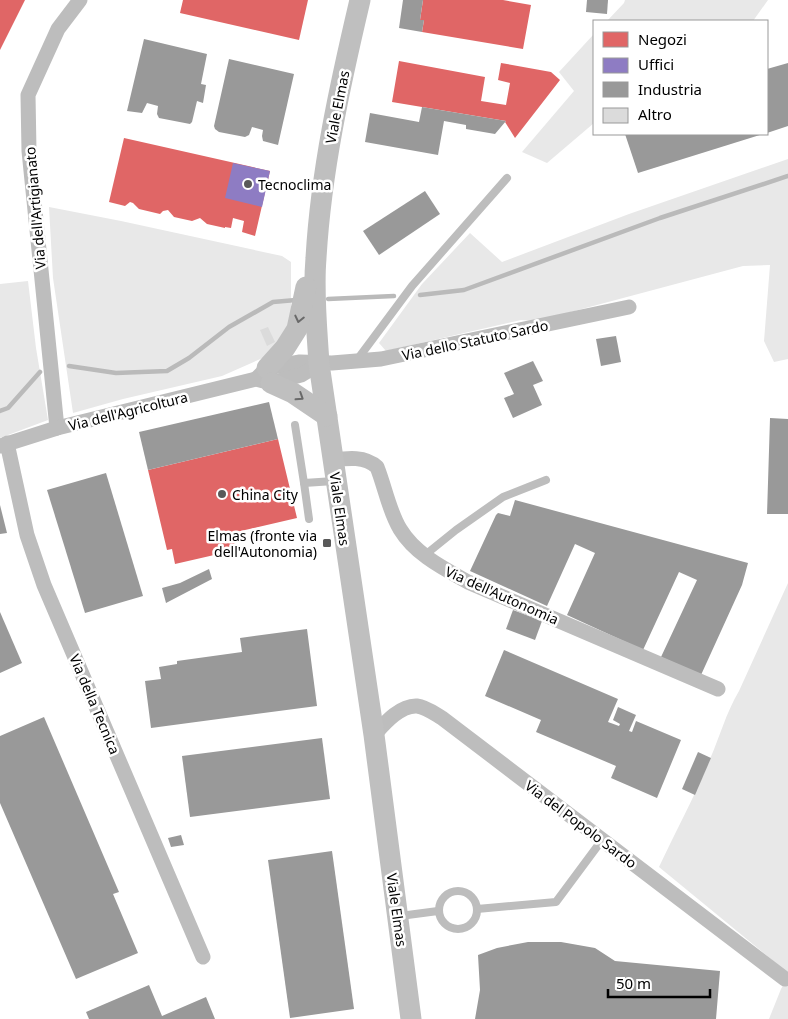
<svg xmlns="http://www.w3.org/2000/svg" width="788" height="1019" viewBox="0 0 788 1019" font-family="'Noto Sans',sans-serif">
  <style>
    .green { fill: #e8e8e8 }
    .shops { fill: #e06666 }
    .offices { fill: #8e7cc3 }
    .industry { fill: #999 }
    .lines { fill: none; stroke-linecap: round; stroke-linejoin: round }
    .stream { stroke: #bababa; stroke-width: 4.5 }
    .building { fill: #dbdbdb }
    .service { stroke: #bdbdbd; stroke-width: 8 }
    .minor { stroke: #bdbdbd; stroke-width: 15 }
    .secondary { stroke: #bfbfbf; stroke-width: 21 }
    .oneway { stroke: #696969 }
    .poi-dot { fill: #595959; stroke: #fff; stroke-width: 2 }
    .labels { text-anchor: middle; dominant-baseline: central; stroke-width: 5; stroke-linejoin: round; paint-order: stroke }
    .street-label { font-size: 14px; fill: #000; stroke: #fff }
    .poi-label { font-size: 14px; fill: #000; stroke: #fff; text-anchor: start }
  </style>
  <rect width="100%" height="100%" fill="#fff"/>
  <g class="green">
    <polygon points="625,0 768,0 753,21 607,21 624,3"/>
    <polygon points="594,34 594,123 547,163 522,152 574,91 559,72"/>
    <polygon points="788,159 788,359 774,362 764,341 770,265 743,266 537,321 521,320 386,351 379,343 422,284 470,233 502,262 629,214"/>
    <polygon points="49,207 121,221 282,256 291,262 291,319 282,339 265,357 222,376 123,399 73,413 53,278"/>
    <polygon points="28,281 36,348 48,420 0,438 0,284"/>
    <path d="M788 583V973L659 867C676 831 695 796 710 759 720 736 726 713 739 691Z"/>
    <polygon points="788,977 788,1019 769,1019 781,989"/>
  </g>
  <g class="shops">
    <polygon points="0,0 25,0 0,50"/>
    <polygon points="183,0 308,0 299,40 180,13"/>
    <polygon points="423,0 503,0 531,5 523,49 422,32 424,20 420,20"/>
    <polygon points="399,61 485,77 481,101 506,105 510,83 498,80 501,63 551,72 560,80 515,138 505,122 506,121 392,102"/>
    <polygon points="124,138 270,171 255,236 242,232 244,221 233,218 231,228 225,227 225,228 207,224 200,218 192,221 174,217 168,210 163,211 160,214 139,209 133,203 130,202 125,206 109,202"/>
    <polygon points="278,439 297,518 232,533 236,550 175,564 172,549 167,550 148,470"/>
  </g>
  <polygon class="offices" points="233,163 270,171 262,207 225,198"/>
  <g class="industry">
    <polygon points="403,0 423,0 420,20 424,20 422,32 399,28"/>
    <polygon points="587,0 608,0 607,14 586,12"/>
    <polygon points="144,39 207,54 201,84 206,85 203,103 197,101 192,122 190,124 159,118 157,114 158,106 147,103 142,113 127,111"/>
    <polygon points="229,59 294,74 278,145 263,141 262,136 263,130 252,127 249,135 245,137 219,132 215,129 214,126"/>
    <polygon points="788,63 788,126 767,133 767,69"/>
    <polygon points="422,107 506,121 495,134 466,129 466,125 444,121 438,155 365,142 370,113 419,122"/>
    <polygon points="625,134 763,134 638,173"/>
    <polygon points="425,191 440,214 379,255 363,231"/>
    <polygon points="616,336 621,362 601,366 596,339"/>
    <polygon points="533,361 543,381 533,385 542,405 513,418 504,398 514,394 504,373"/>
    <polygon points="269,402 278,439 148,470 139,432"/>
    <polygon points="770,418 788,419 788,514 767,514"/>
    <polygon points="106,473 143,596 85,613 47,490"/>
    <polygon points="515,500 748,563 742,585 701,675 661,657 697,580 679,572 643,650 567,615 595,553 575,544 547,606 470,571 496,515 498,513 510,516"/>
    <polygon points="0,505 7,533 0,534"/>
    <polygon points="209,569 212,579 166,603 162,588 180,583"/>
    <polygon points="513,610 542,621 535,640 506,629"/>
    <polygon points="0,612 22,663 0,673"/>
    <polygon points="307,629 317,706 151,728 145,681 161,679 159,667 177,664 177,661 242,652 240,638"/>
    <polygon points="504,650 618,699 608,722 619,726 620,724 613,720 618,707 636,715 629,731 632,732 636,721 681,740 657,798 611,778 616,766 536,732 541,720 485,696"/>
    <polygon points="44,717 119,892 113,894 138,953 76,979 0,803 0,736"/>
    <polygon points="322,738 330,799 190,817 182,756"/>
    <polygon points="698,752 711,758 695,795 682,789"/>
    <polygon points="181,835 184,845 171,847 168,838"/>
    <polygon points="332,851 354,1009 290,1018 268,860"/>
    <polygon points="528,942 561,942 595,948 615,961 720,971 716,1019 475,1019 480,990 478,955 497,948"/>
    <polygon points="149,985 162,1016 206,997 215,1019 89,1019 86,1012"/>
  </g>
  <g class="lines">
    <g class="stream">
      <polyline points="420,295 464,290 660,218 788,176"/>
      <polyline points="328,299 394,296"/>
      <polyline points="69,366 116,373 167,371 189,358 229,327 273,302 296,300"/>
      <polyline points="0,411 8,408 40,372"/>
    </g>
  </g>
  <polygon class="building" points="268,327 275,342 267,346 260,330"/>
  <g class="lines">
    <g class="service">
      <polyline points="357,360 412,286 507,178"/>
      <polyline points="295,425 304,483"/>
      <polyline points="309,519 304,483 334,481"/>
      <polyline points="425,555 456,530 503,497 546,480"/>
      <circle cx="458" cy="910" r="19"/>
      <polyline points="477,909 556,902 602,840"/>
      <polyline points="400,916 438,911"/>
    </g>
    <g class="minor">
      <polyline points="256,379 267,368 300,362 332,363 381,359 629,307"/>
      <polyline points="57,428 29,151 28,95 58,29 80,0"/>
      <polyline points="7,443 27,535 44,585 203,957"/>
      <polyline points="0,446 57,428 256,379 271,383 301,375 319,364"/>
      <path d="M333 460C348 458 365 456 377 467 385 487 389 511 400 529 415 554 443 568 468 582L718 689"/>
      <path d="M374 735C384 724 400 705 417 706 426 707 435 714 442 718L785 979"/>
    </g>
    <g class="secondary">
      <path d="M360 0C340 85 321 171 316 258 313 293 317 329 319 364L374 735 411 1019"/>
      <polyline points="267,368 285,348 297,329 306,287"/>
      <polyline points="271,383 293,393 327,416"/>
    </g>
  </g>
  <defs><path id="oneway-chevron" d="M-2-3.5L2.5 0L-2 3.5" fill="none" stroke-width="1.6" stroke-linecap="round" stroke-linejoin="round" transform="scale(1.25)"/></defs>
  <g class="oneway">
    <use href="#oneway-chevron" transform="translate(299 319) rotate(103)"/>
    <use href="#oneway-chevron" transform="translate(300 397) rotate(33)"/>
  </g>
  <g class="poi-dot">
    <circle cx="248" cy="184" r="5"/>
    <circle cx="222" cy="494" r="5"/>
    <rect x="322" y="538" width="10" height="10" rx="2.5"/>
  </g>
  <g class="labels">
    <g class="street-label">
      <text transform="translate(337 107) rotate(-79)">Viale Elmas</text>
      <text transform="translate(35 208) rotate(-95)">Via dell'Artigianato</text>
      <text transform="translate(475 340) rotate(-12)">Via dello Statuto Sardo</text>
      <text transform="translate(128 411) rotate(-14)">Via dell'Agricoltura</text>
      <text transform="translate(340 509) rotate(82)">Viale Elmas</text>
      <text transform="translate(502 595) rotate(24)">Via dell'Autonomia</text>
      <text transform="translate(95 704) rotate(67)">Via della Tecnica</text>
      <text transform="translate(581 824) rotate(37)">Via del Popolo Sardo</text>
      <text transform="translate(397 910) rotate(82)">Viale Elmas</text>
    </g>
    <g class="poi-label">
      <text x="258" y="184">Tecnoclima</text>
      <text x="232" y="494">China City</text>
      <text x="317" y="535" text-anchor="end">Elmas (fronte via<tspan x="317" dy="16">dell'Autonomia)</tspan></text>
    </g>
  </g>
  <rect x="593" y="20" width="175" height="115" fill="#ffffff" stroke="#999999"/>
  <rect x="603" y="32" width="25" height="15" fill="#e06666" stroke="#999999"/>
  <text x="638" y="45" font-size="15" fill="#000000">Negozi</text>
  <rect x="603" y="58" width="25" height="15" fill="#8e7cc3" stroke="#999999"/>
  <text x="638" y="70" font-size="15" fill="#000000">Uffici</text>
  <rect x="603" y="82" width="25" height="15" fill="#999999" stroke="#999999"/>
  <text x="638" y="95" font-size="15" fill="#000000">Industria</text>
  <rect x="603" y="108" width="25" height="15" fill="#dbdbdb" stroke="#999999"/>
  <text x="638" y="120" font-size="15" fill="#000000">Altro</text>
  <path d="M608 989v8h102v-8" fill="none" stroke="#000000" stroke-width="2.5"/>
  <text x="616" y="989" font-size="15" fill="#000000" stroke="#ffffff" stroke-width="4" paint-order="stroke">50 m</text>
</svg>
